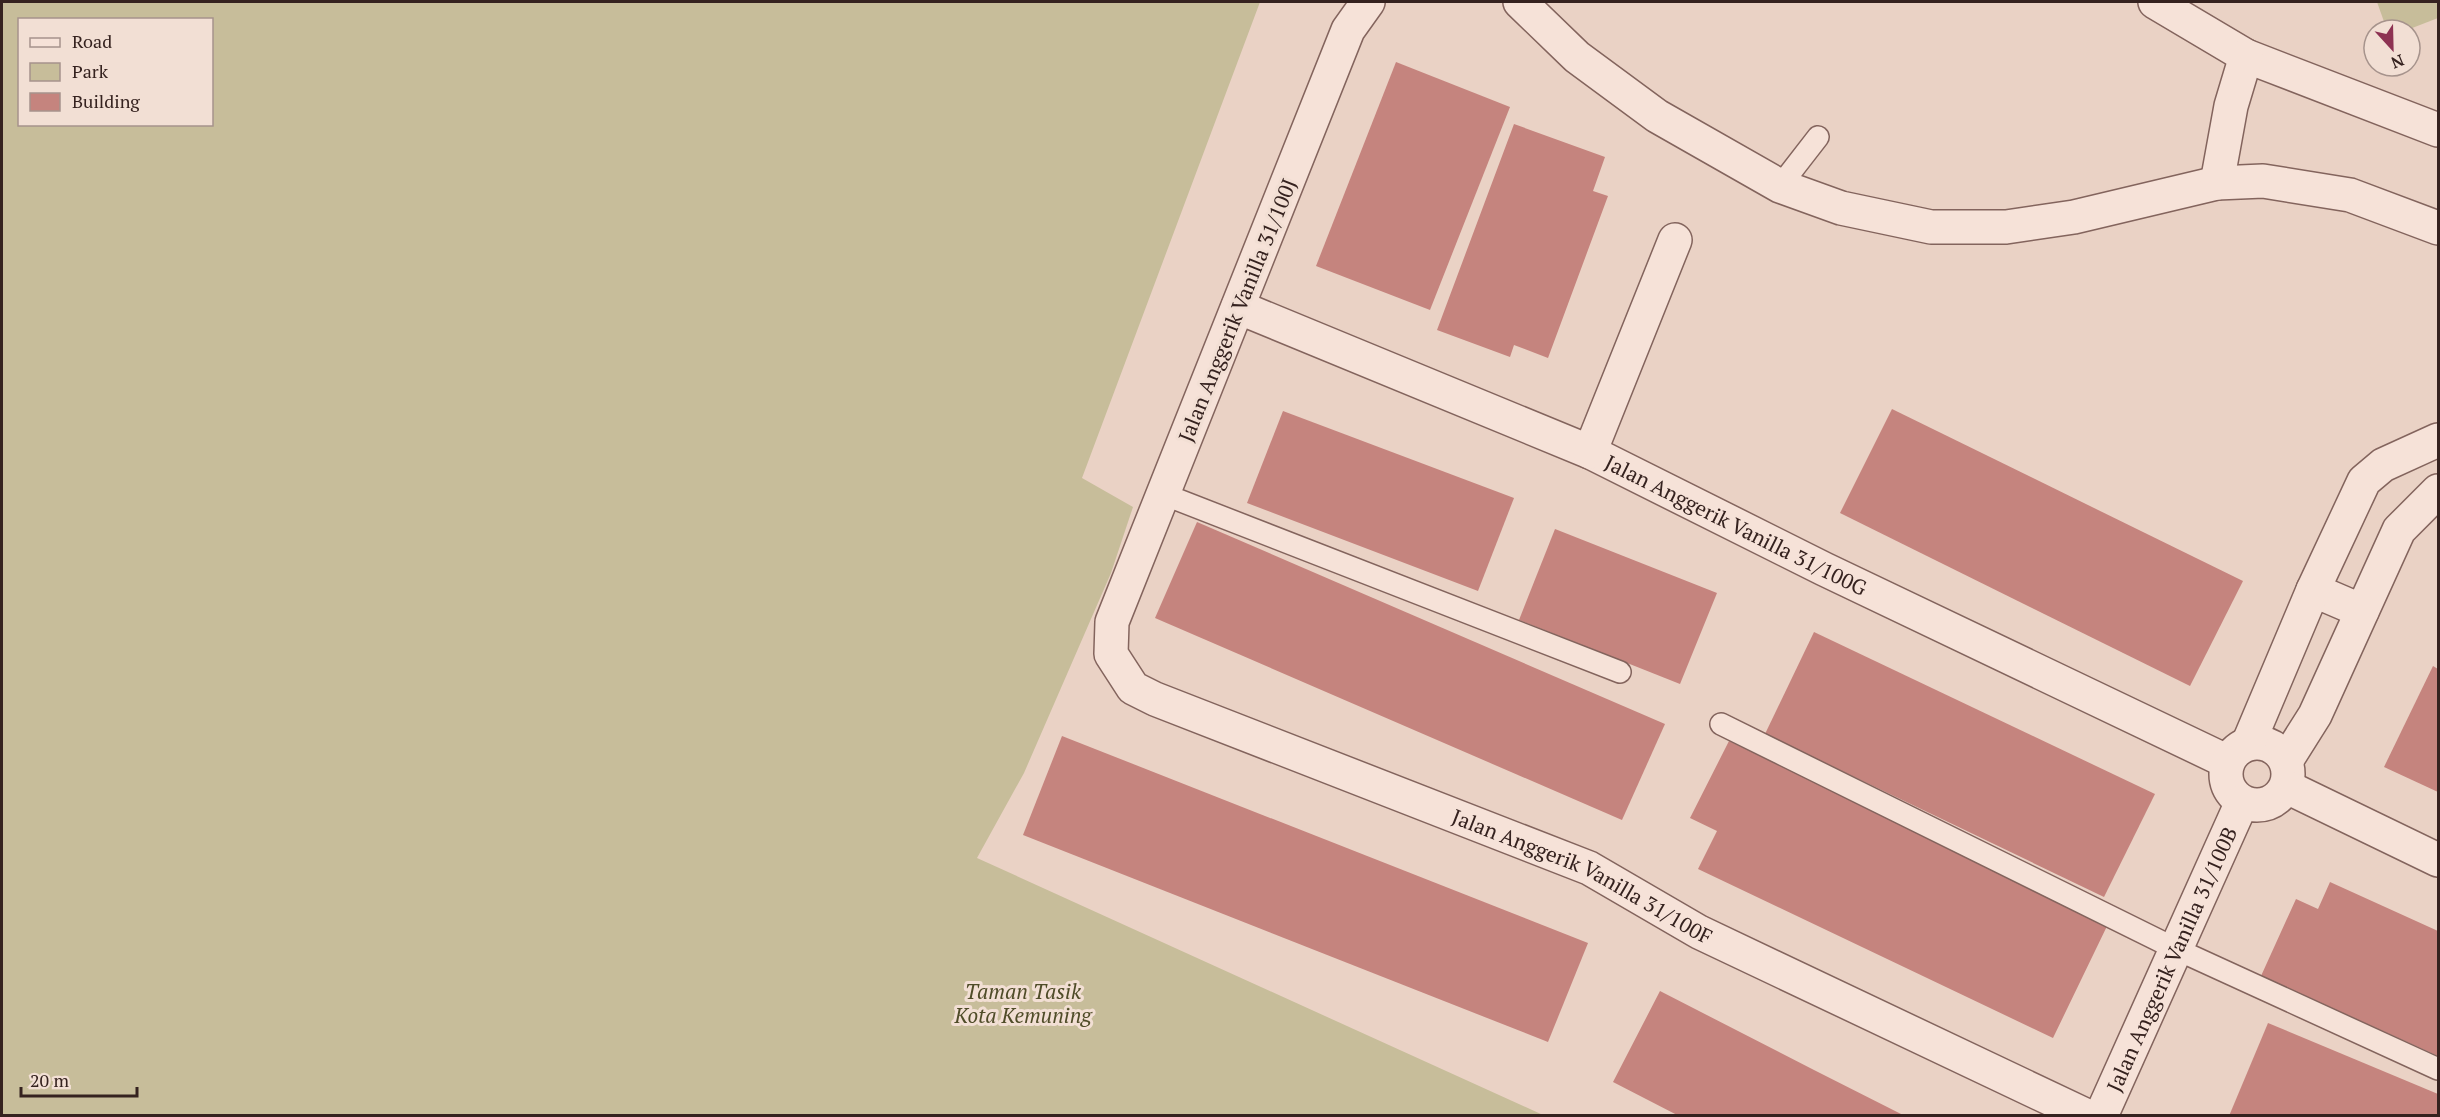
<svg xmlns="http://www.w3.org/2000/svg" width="2440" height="1117" viewBox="0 0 2440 1117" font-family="'PT Serif',serif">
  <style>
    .green { fill: #c7bd9a; fill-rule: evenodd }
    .building { fill: #c5847e }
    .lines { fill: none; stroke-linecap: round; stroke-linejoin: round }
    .service-casing { stroke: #83645d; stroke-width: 24 }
    .minor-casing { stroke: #83645d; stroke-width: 36 }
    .service { stroke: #f6e2d8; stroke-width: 21 }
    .minor { stroke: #f6e2d8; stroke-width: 33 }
    .labels { text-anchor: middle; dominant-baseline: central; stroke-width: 6; stroke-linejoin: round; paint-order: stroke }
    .street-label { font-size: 21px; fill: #35221f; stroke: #f2dfd4 }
    .park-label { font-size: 21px; font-style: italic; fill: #4f4c28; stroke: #f2dfd4 }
  </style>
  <rect width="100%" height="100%" fill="#ead2c5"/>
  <g class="green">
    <path d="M2 2H1260L1082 478 1133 507 1111 573 1024 773 977 858 1543 1115H2ZM20 20H212V124H20Z"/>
    <polygon points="2377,2 2438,2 2438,18 2407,30 2387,30"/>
  </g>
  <g class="building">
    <polygon points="1396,62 1510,107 1430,310 1316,266"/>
    <polygon points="1514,124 1605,157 1593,191 1608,196 1548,358 1514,345 1510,357 1437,330"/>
    <polygon points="1892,409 2243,581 2190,686 1840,513"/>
    <polygon points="1283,411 1514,498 1478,591 1247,503"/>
    <polygon points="1197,522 1665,724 1622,820 1155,618"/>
    <polygon points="1555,529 1717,593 1680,684 1519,620"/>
    <polygon points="1814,632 2155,794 2104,897 1765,734"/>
    <polygon points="2433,666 2438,669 2438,792 2384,767"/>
    <polygon points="1062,736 1588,943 1548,1042 1023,835"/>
    <polygon points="1729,741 2109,922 2053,1038 1698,869 1717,831 1690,818"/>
    <polygon points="2330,882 2438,931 2438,1056 2261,976 2296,899 2318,909"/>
    <polygon points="1660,991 1814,1070 1905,1116 1679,1116 1613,1082"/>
    <polygon points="2268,1023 2438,1094 2438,1116 2229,1116"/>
  </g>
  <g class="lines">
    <g class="service-casing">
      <g id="service">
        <polyline points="1780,186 1818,137"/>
        <polyline points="1163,494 1620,672"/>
        <polyline points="1721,724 2176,949 2438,1069"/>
      </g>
    </g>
    <g class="minor-casing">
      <g id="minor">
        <path id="s1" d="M1368 2 1348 30 1112 622 1111 654 1133 688 1155 699 1589 868 1699 932 2087 1116"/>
        <polyline points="1520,2 1577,57 1657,116 1780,186 1841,208 1931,227 2006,227 2074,217 2217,183 2263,181 2350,195 2438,228"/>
        <polyline points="2155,2 2246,56 2438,130"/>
        <polyline points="2217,183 2231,106 2246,56"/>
        <path id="s2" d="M1238 307 1590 452 1824 569 2228 762"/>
        <polyline points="1590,452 1675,240"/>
        <polyline points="2313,590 2362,611"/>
        <circle cx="2257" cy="774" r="31"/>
        <polyline points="2248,744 2313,590 2364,481 2383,465 2438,440"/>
        <polyline points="2286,761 2315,715 2399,530 2438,491"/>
        <polyline points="2287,787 2438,860"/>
        <path id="s3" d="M2101 1116 2242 802"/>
      </g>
    </g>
    <use href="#service" class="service"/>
    <use href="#minor" class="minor"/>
  </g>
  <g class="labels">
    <g class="street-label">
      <text transform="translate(1237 310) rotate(-68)">Jalan Anggerik Vanilla 31/100J</text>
      <text stroke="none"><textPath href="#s2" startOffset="544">Jalan Anggerik Vanilla 31/100G</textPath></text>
      <text stroke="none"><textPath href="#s1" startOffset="1232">Jalan Anggerik Vanilla 31/100F</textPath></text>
      <text stroke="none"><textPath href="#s3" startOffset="172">Jalan Anggerik Vanilla 31/100B</textPath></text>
    </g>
    <g class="park-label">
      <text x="1023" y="991">Taman Tasik<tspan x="1023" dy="24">Kota Kemuning</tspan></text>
    </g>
  </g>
  <rect width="2440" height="1117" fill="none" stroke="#35221f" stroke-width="6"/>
  <rect x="18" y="18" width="195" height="108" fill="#f2dfd4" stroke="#a6938c" stroke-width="1.5"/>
  <rect x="30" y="38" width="30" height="9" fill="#f6e2d8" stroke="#a6938c" stroke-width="1.5"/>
  <text x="72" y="48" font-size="18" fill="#35221f">Road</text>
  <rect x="30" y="63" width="30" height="18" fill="#c7bd9a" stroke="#a6938c" stroke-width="1.5"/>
  <text x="72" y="78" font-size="18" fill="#35221f">Park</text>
  <rect x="30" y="93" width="30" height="18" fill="#c5847e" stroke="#a6938c" stroke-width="1.5"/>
  <text x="72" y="108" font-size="18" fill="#35221f">Building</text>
  <g transform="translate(2392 48) rotate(158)"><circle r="28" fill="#f2dfd4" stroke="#a6938c" stroke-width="1.5"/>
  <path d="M0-4.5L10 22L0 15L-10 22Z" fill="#8d3252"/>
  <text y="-9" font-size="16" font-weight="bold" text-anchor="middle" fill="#35221f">N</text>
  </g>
  <path d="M21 1087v9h116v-9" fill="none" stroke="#35221f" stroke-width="3"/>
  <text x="30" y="1087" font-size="18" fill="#35221f" stroke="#f2dfd4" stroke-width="4.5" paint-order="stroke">20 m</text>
</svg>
